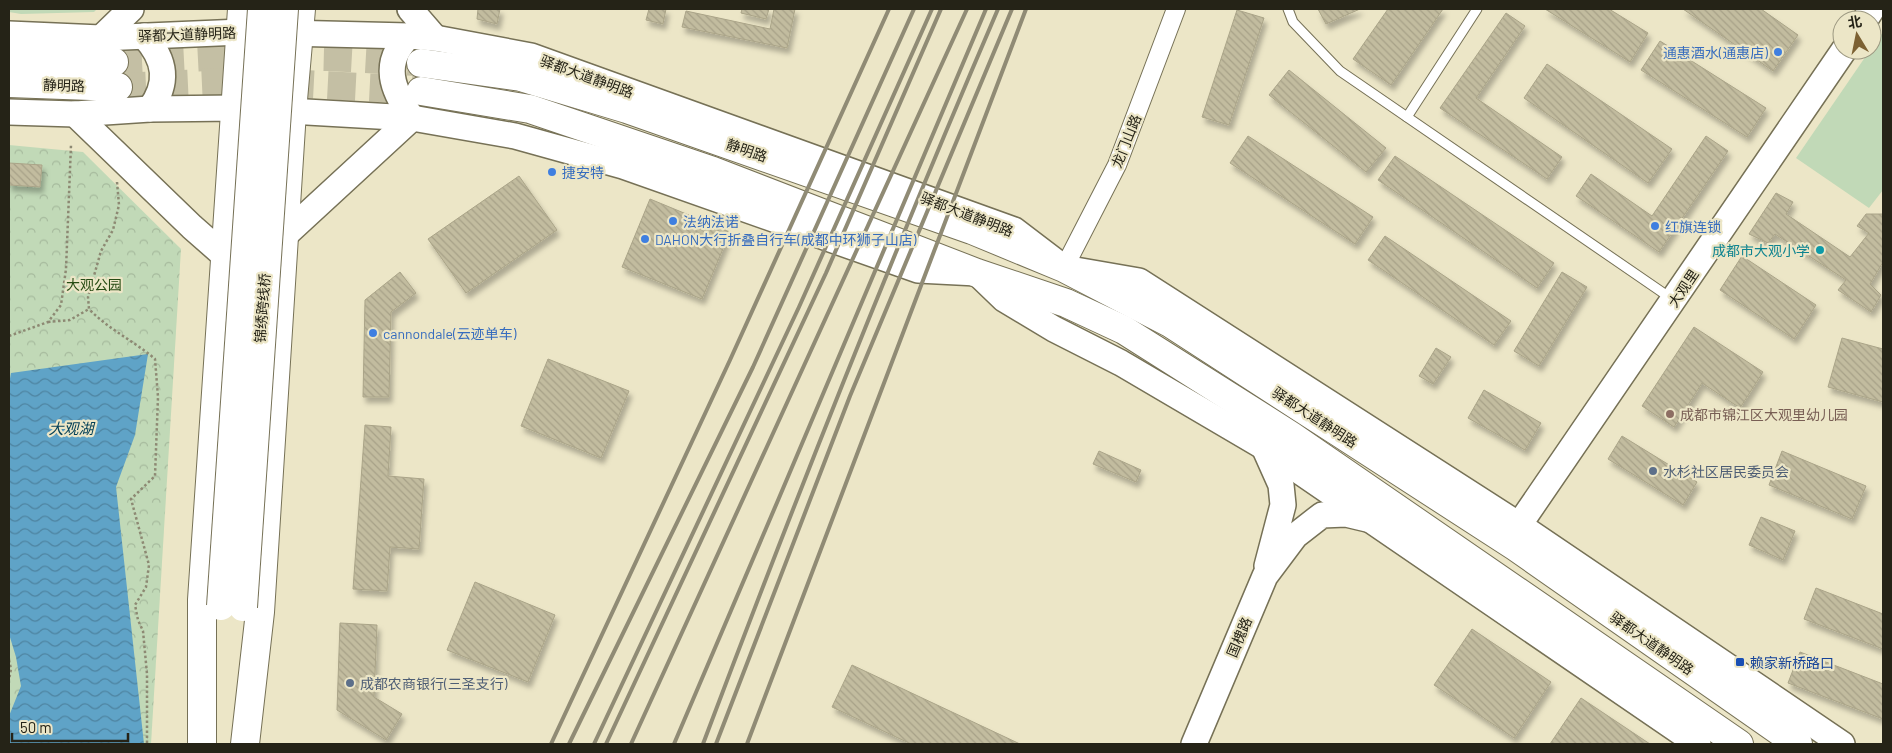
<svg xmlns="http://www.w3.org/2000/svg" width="1892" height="753" viewBox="0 0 1892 753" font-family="Barlow,'Noto Sans SC',sans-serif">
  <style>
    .forest { fill: url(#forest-crowns) }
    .garden { fill: #c1d9b7 }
    .water { fill: url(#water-waves) }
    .building { fill: url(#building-back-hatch); stroke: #aaa488; filter: url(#shadow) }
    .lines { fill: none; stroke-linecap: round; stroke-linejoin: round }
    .primary-tunnel { stroke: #c4bfa4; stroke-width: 28; stroke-dasharray: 28 14; stroke-linecap: butt }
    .lane-casing { stroke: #767156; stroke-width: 11 }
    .street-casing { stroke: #767156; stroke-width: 20 }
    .secondary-casing { stroke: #767156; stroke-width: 28 }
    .primary-casing { stroke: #767156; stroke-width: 30 }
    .path { stroke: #8d8973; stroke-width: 2.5; stroke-dasharray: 2.5 2.5; stroke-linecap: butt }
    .lane { stroke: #fff; stroke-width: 9 }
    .street { stroke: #fff; stroke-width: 18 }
    .secondary { stroke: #fff; stroke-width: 25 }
    .primary { stroke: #fff; stroke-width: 28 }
    .rail { stroke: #908b75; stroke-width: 4 }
    .primary-bridge-casing { stroke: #767156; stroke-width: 30; stroke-linecap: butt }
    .primary-bridge { stroke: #fff; stroke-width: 28 }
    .shop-dot { fill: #3f7fe0; stroke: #ece6c7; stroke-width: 2 }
    .culture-dot { fill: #0f9aa8; stroke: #ece6c7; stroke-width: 2 }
    .education-dot { fill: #8d6e63; stroke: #ece6c7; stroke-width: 2 }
    .service-dot { fill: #5c6f8a; stroke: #ece6c7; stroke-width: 2 }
    .transit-dot { fill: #1a4fb4; stroke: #ece6c7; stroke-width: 2 }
    .labels { text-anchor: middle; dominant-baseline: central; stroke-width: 4.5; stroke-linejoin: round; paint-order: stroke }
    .street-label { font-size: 14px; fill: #252317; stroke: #ece6c7 }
    .shop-label { font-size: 14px; fill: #366cbe; stroke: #ece6c7; text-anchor: start }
    .culture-label { font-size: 14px; fill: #0d838f; stroke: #ece6c7; text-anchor: end }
    .park-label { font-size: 14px; fill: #274c14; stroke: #ece6c7 }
    .education-label { font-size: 14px; fill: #785e54; stroke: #ece6c7; text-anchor: start }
    .service-label { font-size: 14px; fill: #4e5e75; stroke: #ece6c7; text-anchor: start }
    .transit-label { font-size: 14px; fill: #164399; stroke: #ece6c7; text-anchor: start }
    .water-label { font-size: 15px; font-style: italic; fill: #003e56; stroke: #ece6c7 }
  </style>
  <defs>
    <pattern id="forest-crowns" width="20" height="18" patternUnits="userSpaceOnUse" patternTransform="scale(1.25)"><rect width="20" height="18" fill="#c1d9b7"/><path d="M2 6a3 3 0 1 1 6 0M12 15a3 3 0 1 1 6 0" fill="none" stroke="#a6ba9d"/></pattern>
    <pattern id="water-waves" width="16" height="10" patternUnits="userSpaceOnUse" patternTransform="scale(1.25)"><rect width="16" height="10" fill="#5fa3c7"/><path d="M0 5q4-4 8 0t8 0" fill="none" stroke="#4e84a1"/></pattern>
    <pattern id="building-back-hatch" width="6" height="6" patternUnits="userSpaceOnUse" patternTransform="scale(1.25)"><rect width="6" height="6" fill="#c2bc9f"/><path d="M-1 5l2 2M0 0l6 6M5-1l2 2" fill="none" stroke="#a7a188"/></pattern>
    <filter id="shadow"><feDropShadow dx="3" dy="5.5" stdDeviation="2.5" flood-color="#0004"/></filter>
  </defs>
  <rect width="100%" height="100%" fill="#ece6c7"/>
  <g class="forest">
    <polygon points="9,9 97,9 94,12 21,14 9,12"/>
    <polygon points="9,145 83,152 181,249 151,744 9,744"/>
  </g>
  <polygon class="garden" points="1881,34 1883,35 1883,190 1869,208 1796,158"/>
  <polygon class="water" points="148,354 135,435 116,487 144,744 9,744 9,716 21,686 16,657 9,634 9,384 11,373"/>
  <g class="building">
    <polygon points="478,9 500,9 497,24 477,19"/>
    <polygon points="649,9 666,9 663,24 646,20"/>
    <polygon points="742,9 769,9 766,19 741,13"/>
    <polygon points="774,9 795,9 787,48 682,27 686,11 770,29"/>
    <polygon points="1318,9 1360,9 1326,24"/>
    <polygon points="1388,9 1443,9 1391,85 1353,59"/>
    <polygon points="1545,9 1609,9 1648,33 1630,62"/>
    <polygon points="1683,9 1761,9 1798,35 1773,71"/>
    <polygon points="1237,10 1264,18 1229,125 1202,117"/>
    <polygon points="1506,13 1525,26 1476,98 1562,157 1547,179 1440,108"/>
    <polygon points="1660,41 1766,108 1747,137 1641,70"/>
    <polygon points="1547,64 1672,149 1648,183 1524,98"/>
    <polygon points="1289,70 1386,148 1366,172 1269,95"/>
    <polygon points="1248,136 1373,217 1355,244 1230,163"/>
    <polygon points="1706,136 1728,151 1659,252 1576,196 1591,174 1652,216"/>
    <polygon points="1395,156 1554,263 1537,288 1378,180"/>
    <polygon points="9,163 42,165 40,187 9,185"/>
    <polygon points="519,176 557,230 466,293 428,239"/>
    <polygon points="1776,193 1793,202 1786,214 1850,257 1869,233 1857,226 1866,214 1883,214 1883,262 1870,284 1881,295 1871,312 1838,290 1846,280 1775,234 1768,243 1749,234"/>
    <polygon points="650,199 730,232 702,299 622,267"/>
    <polygon points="1385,236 1511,321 1494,345 1368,260"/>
    <polygon points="1742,256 1816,305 1794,339 1720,290"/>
    <polygon points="400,272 416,293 391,312 389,397 363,397 365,300"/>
    <polygon points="1562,272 1587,287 1539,366 1514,351"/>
    <polygon points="1694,327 1763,372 1740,408 1702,383 1674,427 1642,406"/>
    <polygon points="1842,338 1883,349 1883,402 1828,387"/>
    <polygon points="1436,348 1451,357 1433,384 1419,376"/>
    <polygon points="548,359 629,391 601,458 521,426"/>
    <polygon points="1484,390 1541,423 1525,450 1468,418"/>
    <polygon points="365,425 391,427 388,476 424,479 419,549 390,547 387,591 353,589"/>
    <polygon points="1622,436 1697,482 1683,505 1608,459"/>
    <polygon points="1099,451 1141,470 1136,482 1093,464"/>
    <polygon points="1782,451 1866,486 1852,519 1769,485"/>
    <polygon points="1761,517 1795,531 1783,560 1749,545"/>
    <polygon points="475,582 555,615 528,682 447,650"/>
    <polygon points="1816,588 1883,614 1883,649 1804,619"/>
    <polygon points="340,623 377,625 374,697 402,714 386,740 337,710"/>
    <polygon points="1472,629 1551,682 1514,738 1434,685"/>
    <polygon points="1800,652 1883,684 1883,719 1788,683"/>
    <polygon points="852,665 1020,744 911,744 832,707"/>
    <polygon points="1581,698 1650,744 1550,744"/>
  </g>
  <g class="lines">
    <g class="primary-tunnel">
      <polyline points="114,62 246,55 328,57 417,62"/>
      <polyline points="118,87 245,81 419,90"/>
    </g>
    <g class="lane-casing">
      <g id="lane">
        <polyline points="1288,9 1293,22 1340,71 1672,299"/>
        <polyline points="1407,117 1477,9"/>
      </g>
    </g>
    <g class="street-casing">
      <polyline id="street" points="1064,268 1117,165 1176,9"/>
    </g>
    <g class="secondary-casing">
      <g id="secondary">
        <polyline points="410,9 435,38"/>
        <polyline points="1865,20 1872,9"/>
        <polyline points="9,34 101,38 241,32 409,36 435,38 531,56 1014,230 1064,268 1139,281 1519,525 1842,744"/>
        <path d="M144 36C166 60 169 83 150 109"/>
        <polyline points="101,38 131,9"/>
        <polyline points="9,112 75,114 150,109 236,108 412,118 515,136 623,166 918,270 977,273 1004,299 1054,329 1121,363 1264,447 1698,744"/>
        <polyline points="75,114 192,227 225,256"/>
        <path d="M285 235 412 118C392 90 381 63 409 36"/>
        <polyline points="1264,447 1281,485 1283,505 1267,566"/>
        <polyline points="1519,525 1844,50"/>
        <polyline points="1194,744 1265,576 1295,536 1322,515 1346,514 1367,519"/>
      </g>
    </g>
    <g class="primary-casing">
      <g id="primary">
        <polyline points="9,57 114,62"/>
        <polyline points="421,63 521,77 627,109 972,230 1064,268 1170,323 1516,547 1798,744"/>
        <polyline points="9,83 118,87"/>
        <polyline points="421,91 530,109 713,171 977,273 1066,303 1124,330 1290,435 1739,744"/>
        <polyline points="202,744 202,600 242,9"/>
        <polyline points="245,744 260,612 292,111 301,9"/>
      </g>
    </g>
    <g class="path">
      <path d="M117 182 119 205 113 230 101 251 88 297 89 309C108 329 134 341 155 359L158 397 155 476 131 499 149 565 146 587 135 605 138 620 143 631 147 674V744"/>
      <polyline points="48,322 70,320 89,309"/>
      <polyline points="9,336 48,322 61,305 66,269 71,145"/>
      <polyline points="9,660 11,669 9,680"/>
    </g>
    <use href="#lane" class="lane"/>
    <use href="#street" class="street"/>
    <use href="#secondary" class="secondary"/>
    <use href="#primary" class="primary"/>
    <g class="rail">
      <polyline points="551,744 730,360 889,9"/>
      <polyline points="569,744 753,367 914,9"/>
      <polyline points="594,744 799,307 932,9"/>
      <polyline points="606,744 826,273 941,9"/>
      <polyline points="631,744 967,9"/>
      <path d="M674 744C778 499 884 255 986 9"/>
      <path d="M703 744C796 497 894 251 998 9"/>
      <polyline points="716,744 850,396 1012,9"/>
      <polyline points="747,744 1026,9"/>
    </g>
    <g class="primary-bridge-casing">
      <g id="primary-bridge">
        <polyline points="221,606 262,9"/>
        <polyline points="243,607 284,9"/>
      </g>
    </g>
    <use href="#primary-bridge" class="primary-bridge"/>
  </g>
  <g class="shop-dot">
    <circle cx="1778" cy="52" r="5"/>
    <circle cx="552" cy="172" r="5"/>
    <circle cx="673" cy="221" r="5"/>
    <circle cx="1655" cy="226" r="5"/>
    <circle cx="645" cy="239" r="5"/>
    <circle cx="373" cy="333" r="5"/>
  </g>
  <circle class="culture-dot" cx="1820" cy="250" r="5"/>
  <circle class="education-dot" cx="1670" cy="414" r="5"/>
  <g class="service-dot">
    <circle cx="1653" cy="471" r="5"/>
    <circle cx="350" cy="683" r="5"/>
  </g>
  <rect class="transit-dot" x="1735" y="657" width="10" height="10" rx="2.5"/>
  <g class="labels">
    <g class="street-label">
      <text transform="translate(187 34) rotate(-2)">驿都大道静明路</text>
      <text transform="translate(587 76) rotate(20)">驿都大道静明路</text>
      <text transform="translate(64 85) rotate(2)">静明路</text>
      <text transform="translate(1126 141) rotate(-68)">龙门山路</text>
      <text transform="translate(747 150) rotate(19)">静明路</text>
      <text transform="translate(967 214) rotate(21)">驿都大道静明路</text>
      <text transform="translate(1683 288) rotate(-56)">大观里</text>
      <text transform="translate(262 308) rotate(-86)">锦绣跨线桥</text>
      <text transform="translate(1315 417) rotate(33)">驿都大道静明路</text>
      <text transform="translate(1239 637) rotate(-67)">国槐路</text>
      <text transform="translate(1652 643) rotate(35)">驿都大道静明路</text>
    </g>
    <g class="shop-label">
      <text x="1768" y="52" text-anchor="end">通惠酒水(通惠店)</text>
      <text x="562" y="172">捷安特</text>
      <text x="683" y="221">法纳法诺</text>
      <text x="1665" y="226">红旗连锁</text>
      <text x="655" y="239">DAHON大行折叠自行车(成都中环狮子山店)</text>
      <text x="383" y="333">cannondale(云迹单车)</text>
    </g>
    <g class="culture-label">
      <text x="1810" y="250">成都市大观小学</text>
    </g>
    <g class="park-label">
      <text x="94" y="284">大观公园</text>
    </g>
    <g class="education-label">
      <text x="1680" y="414">成都市锦江区大观里幼儿园</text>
    </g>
    <g class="service-label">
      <text x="1663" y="471">水杉社区居民委员会</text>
      <text x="360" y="683">成都农商银行(三圣支行)</text>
    </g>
    <g class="transit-label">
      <text x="1750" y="662">赖家新桥路口</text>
    </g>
    <g class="water-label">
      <text x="71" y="428">大观湖</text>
    </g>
  </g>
  <rect width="1892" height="753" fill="none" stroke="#252317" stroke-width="20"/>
  <g transform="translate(1857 35) rotate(350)"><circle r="24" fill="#ece6c7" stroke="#9c9881"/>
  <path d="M0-4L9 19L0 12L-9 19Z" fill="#7c6133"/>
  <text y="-8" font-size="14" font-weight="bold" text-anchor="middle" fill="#252317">北</text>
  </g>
  <path d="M12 733v8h116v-8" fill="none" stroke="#252317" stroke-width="2.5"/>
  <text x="20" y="733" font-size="15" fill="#252317" stroke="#ece6c7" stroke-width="4" paint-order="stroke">50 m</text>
</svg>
